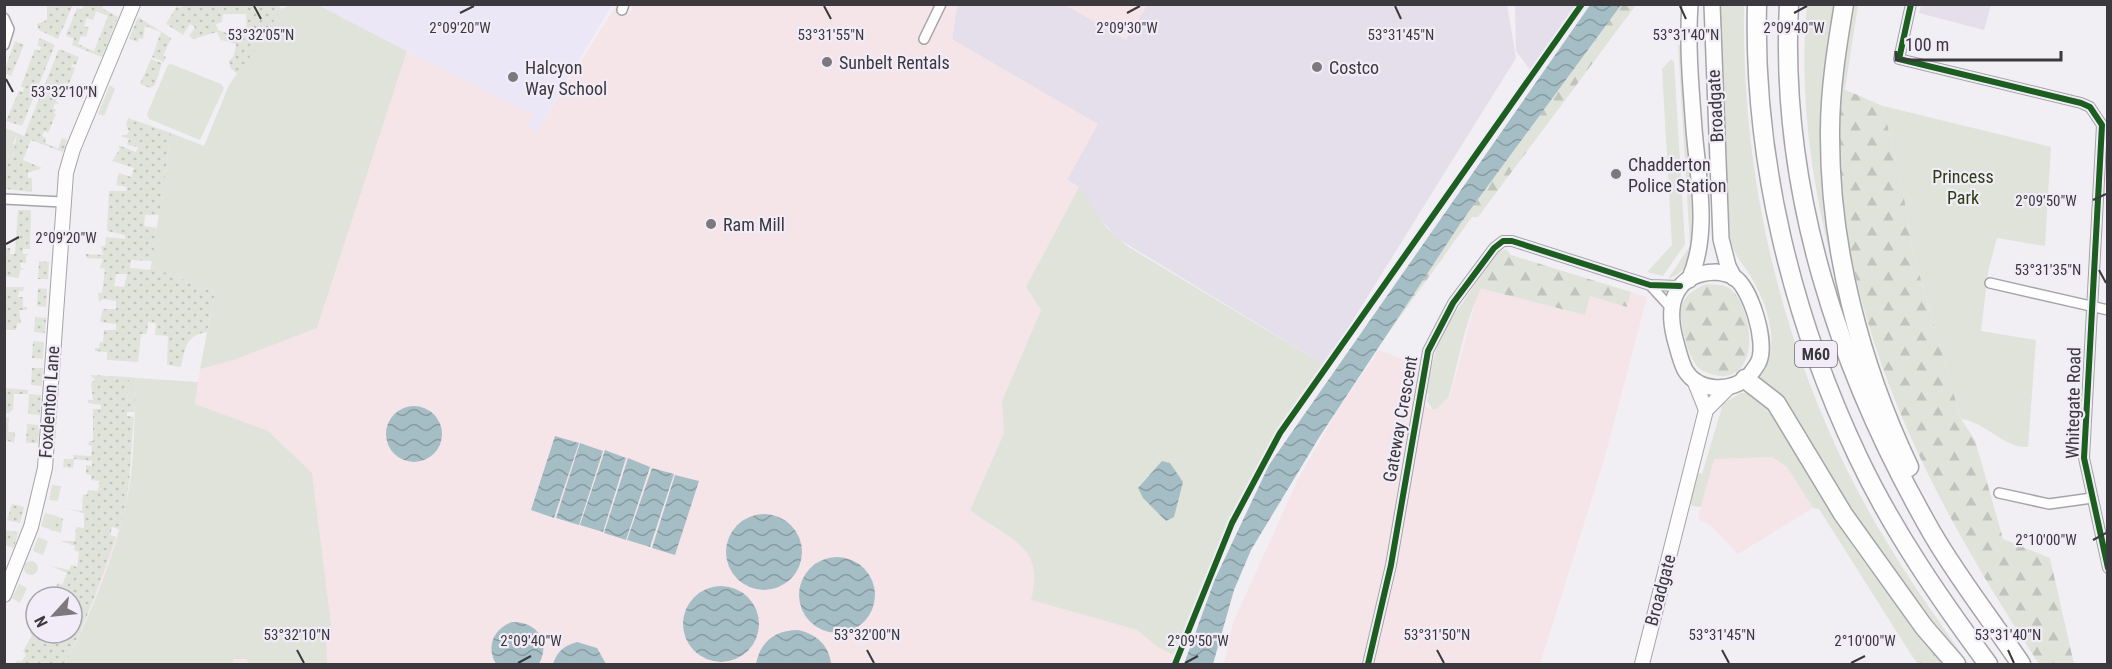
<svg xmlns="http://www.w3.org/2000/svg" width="2112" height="669" viewBox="0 0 2112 669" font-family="'Roboto Condensed',sans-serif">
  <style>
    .built { fill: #e4dfea }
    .industrial { fill: #f5e5e8 }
    .education { fill: #ebe7f6 }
    .green { fill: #dfe3da }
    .forest { fill: url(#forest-firs) }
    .garden { fill: url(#garden-dots); fill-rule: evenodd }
    .water { fill: url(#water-waves) }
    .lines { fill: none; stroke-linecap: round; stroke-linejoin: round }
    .street-casing { stroke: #a5a4a8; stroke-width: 12 }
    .secondary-casing { stroke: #a5a4a8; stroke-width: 16 }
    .primary-casing { stroke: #a5a4a8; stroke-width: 18 }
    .highway-casing { stroke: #a5a4a8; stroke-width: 21 }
    .street { stroke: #fdfdfd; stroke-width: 9 }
    .secondary { stroke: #fdfdfd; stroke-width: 14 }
    .primary { stroke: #fdfdfd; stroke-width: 15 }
    .highway { stroke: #fdfdfd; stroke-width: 18 }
    .cycleway-casing { stroke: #f1ecf7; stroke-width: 10 }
    .cycleway { stroke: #1b5e20; stroke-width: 6 }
    .ticks { fill: none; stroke: #3b393d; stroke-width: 2 }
    .poi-dot { fill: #7b797d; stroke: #f1ecf7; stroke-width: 2 }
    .labels { text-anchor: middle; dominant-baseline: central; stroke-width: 4.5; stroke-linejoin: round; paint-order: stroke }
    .shield { fill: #f1ecf7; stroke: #726f75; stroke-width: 1.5 }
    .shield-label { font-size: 16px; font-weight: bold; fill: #3b393d }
    .poi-label { font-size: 18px; fill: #3b393d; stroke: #f1ecf7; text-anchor: start }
    .street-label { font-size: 18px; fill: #3b393d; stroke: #f1ecf7 }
    .park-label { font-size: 18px; fill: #2c3e10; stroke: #f1ecf7 }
    .ticks-label { font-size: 15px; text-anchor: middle; fill: #3b393d; stroke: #f1ecf7; stroke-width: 4.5; stroke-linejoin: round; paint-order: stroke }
  </style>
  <defs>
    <pattern id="forest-firs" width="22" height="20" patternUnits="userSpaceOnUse" patternTransform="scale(1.5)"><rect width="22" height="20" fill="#dfe3da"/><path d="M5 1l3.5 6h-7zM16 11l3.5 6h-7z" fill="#c0c4bc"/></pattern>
    <pattern id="garden-dots" width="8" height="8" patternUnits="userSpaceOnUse" patternTransform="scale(1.5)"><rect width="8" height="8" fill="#dfe3da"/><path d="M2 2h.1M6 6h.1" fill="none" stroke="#c0c4bc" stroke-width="1.8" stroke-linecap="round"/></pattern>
    <pattern id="water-waves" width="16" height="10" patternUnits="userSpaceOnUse" patternTransform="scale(1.5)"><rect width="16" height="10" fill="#a5bec5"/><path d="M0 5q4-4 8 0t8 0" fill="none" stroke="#889ba1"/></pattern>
  </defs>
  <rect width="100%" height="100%" fill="#f1eff4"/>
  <g class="built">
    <polygon points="1507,4 1516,58 1325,365 1117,238 1091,208 1079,187 1067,180 952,39 957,5 1066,5 1126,40 1147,5"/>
    <polygon points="1515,5 1578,5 1531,71 1516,51"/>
    <polygon points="1921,5 1921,4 1991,5 1984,30 1919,13"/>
  </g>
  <g class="industrial">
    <polygon points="634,4 957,5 952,39 1098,124 1067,180 1079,187 1026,287 1041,310 1002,401 1004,433 970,510 991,526 1018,540 1030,553 1036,579 1031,600 1137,630 1156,646 1175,656 1172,664 137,664 91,610 122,520 189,437 200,369 234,360 317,328 407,51 533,115 536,132 615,7 629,14"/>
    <polygon points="1066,5 1147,5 1126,40"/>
    <polygon points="1479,288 1584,315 1589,296 1627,306 1631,292 1647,297 1604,460 1540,664 1224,664 1233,623 1297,481 1337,411 1379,350 1412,363 1423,405 1433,410 1438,408 1450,397"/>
    <polygon points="1772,457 1787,467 1813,508 1738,554 1710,525 1698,519 1714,458"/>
  </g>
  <polygon class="education" points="318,5 612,5 536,132 527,126 533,115"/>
  <g class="green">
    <polygon points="290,5 318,5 407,51 317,328 234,360 200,369 215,292 151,267 171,133 204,146 229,85 282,9"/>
    <path d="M1721 5H1744C1741 167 1777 330 1850 476 1883 542 1926 604 1969 664H1966L1869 538 1777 393 1759 377C1781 354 1770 312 1756 286 1747 266 1736 262 1730 238L1720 59Z"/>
    <path d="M1807 5H1838L1831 39 1845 314C1817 210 1797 113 1807 5Z"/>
    <polygon points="1854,5 1858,5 1845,89 1841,88"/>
    <path d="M1678 45H1681L1694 234C1691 255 1690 271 1668 279L1690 246Z"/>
    <polygon points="1671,59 1674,62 1685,244 1663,276 1647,272 1672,245 1662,69"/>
    <polygon points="171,64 221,84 224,88 200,140 149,119 147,114 168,65"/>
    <polygon points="110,85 115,89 104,116 98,114"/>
    <path d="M1883 106 2051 147 2045 246 1997 238 1988 272 1981 331 2036 340 2028 447C2003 448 1986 422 1961 419L1912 249 1904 197Z"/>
    <polygon points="5,128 17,133 13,144 16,145 12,156 9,155 5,168"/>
    <path d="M1079 187 1107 228 1127 246 1325 365 1276 433 1240 497 1175 656 1156 646 1137 630 1031 600C1046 543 1006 539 970 510L1004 433 1002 401 1041 310 1026 287Z"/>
    <path d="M1506 249 1511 255C1471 274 1461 356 1449 397L1438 408 1433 410 1427 401 1429 394 1424 393 1438 343 1451 319 1498 252Z"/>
    <path d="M136 378 198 382 195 404 268 431 312 473 332 632 326 637 327 664H248L247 659H233V664H65C93 610 118 549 129 488 135 452 134 414 136 378Z"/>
    <polygon points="1741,393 1750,393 1771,409 1854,548 1926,644 1912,656 1819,509 1813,508 1787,467 1772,457 1714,459 1701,507 1692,506 1690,499 1698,473 1702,474 1722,407 1721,405"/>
    <polygon points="52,485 61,486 58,501 49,500"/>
    <polygon points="45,513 54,515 51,530 41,526"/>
    <polygon points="38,537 48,541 43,555 33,551"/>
    <circle cx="31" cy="568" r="7"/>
    <polygon points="19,584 27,588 20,603 12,598"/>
  </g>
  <g class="forest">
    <polygon points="1621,5 1636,5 1478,217 1472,217 1369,360 1462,221"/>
    <path d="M1841 88 1883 106 1904 197 1912 249 1961 419 1975 440 2003 539 2050 558 2074 664H2039C1941 515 1855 356 1839 174 1836 146 1840 116 1841 88Z"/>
    <polygon points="1511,255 1631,292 1627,307 1590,296 1585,315 1479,288 1500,260"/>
    <path d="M1706 284C1714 285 1722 284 1729 288 1749 301 1762 365 1730 375 1721 378 1706 374 1699 368 1688 359 1675 312 1684 300 1689 292 1698 288 1706 284Z"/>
    <polygon points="129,377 136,378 135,403 127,403"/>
    <polygon points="1926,644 1942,664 1918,664 1912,656"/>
  </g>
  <g class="garden">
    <polygon points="47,5 73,5 58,39 39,30 37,24 47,20"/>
    <path d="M84 5H104L102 8 118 17 102 57 72 45 74 39 66 35 77 8 82 10ZM96 11 108 16 94 51 78 44 81 36 86 37 89 28 84 26 87 18 93 20Z"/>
    <path d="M277 5 282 9 238 74 231 69 229 61 234 56 236 44 221 40 217 32 193 39 189 36 195 27 190 24 183 35 166 24 177 6 180 8 183 5ZM223 14H246L247 35H232L218 30 216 24 222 22Z"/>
    <polygon points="138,17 171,38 163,56 166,57 164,62 152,57 161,32 145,26 143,39 139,38 138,42 129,39"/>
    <polygon points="40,38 55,45 22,126 6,121 19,91 23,92 24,88 21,86 35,49 40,51 41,47 37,45"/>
    <polygon points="15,41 24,45 11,76 5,73 5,69"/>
    <polygon points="59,49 79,57 76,65 73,64 71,66 75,68 69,84 64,83 62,87 66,89 61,90 59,94 62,98 58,96 56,101 59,104 55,103 53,108 57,110 53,113 56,114 48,133 44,131 42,136 46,138 45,143 58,149 62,138 67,140 63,152 31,140 23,160 42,168 28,173 28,178 32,178 32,192 6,189 5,168 9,155 13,156 17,133 24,136"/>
    <polygon points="151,59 162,63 155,85 150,88 140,84"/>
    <path d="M128 118 171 133 159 215H145L144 226 157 228 152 261 131 260 130 268 150 270 151 267 215 292 207 332C186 335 185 348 181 367L167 365 168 336 155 335 156 323 148 322 147 334H141L138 362 107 360V352L95 351V348H99L100 342H103L104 330H116V324L100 322 103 309H116V301L103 299 99 302 98 293H102L105 269 100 268 103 259 86 258V254L103 255 101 246H105L106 237 125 239V235L107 231 109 191H126L127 187 116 185 119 173 131 177 134 168 112 161 120 149 118 145 136 152 138 147 127 145 129 139 121 136 127 135 129 131 126 125ZM116 274H127L124 287 114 286Z"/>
    <polygon points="18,210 31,210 30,249 23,249 23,254 30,255 26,255 26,263 20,263 21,268 26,269 20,270 19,278 4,276 5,248 10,248 10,254 15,254"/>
    <polygon points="39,261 49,262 48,279 38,279"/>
    <polygon points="5,282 5,287 24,287 23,291 19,291 18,297 23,297 23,307 27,307 27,310 19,310 21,323 17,323 16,330 5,330"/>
    <polygon points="38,288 47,289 46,307 37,306"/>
    <polygon points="35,317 46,318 45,333 34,332"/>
    <polygon points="33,341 44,342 43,359 32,358"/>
    <polygon points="32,368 43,368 42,386 31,385"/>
    <path d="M90 375 129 377 127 403H135L134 412H127V416L134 417C130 454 132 493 119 529L112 527 110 535 116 537C101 581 86 623 65 664H20L16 663 18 660 21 662 26 655 23 651 32 635 30 633 35 624 36 633H72V597H51L53 592 59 596 61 590 56 587 58 583 62 585 67 573 51 566 69 570 71 565 77 567 79 552 74 550 75 546 61 541H75L76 527 84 528V513L67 509 82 511 83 494 87 495 88 490 98 491 100 481 91 480V475L86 474V465L92 466V461L74 459 73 468 63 467 64 459H74L73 455 91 456 92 446 88 445 89 441H93V409H101V405L88 403V400H93L91 383 95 380Z"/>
    <polygon points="5,388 28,390 28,394 14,394 13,409 9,413 5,413"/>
    <polygon points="29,394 41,395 40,415 28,414"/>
    <polygon points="5,417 9,418 8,432 15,432 14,443 5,440"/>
    <polygon points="27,424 39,425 38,443 26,443"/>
    <polygon points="12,504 24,507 20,523 7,520"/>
    <polygon points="54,515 63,519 61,533 51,530"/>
    <polygon points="4,530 18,532 14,548 5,545"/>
  </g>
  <g class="water">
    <polygon points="1590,5 1621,5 1462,221 1320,436 1251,550 1234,590 1213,664 1184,664 1215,579 1269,465"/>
    <circle cx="414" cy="434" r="28"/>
    <polygon points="555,436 579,443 554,518 531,510"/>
    <polygon points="580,443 603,451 579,525 556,518"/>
    <polygon points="605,450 626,458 603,532 580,525"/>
    <polygon points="628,458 650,467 626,540 604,533"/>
    <polygon points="1162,461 1170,463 1183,482 1174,517 1166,521 1143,498 1138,488"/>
    <polygon points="652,468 674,474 650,547 627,540"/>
    <polygon points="675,475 699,481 675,555 652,548"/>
    <circle cx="764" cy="552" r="38"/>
    <circle cx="837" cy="595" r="38"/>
    <circle cx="721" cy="624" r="38"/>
    <path d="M512 622C537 621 551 642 539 664H496C486 647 493 629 512 622Z"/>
    <path d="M798 630C816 634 829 645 831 664H756C760 642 775 630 798 630Z"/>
    <path d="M577 642 597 648 606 664H553C557 651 564 646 577 642Z"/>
  </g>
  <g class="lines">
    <g class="street-casing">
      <g id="street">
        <polyline points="1911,4 1899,59 2081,103 2090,107 2102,125 2084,458 2108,568"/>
        <polyline points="622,10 624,4"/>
        <polyline points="4,18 9,29 4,45"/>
        <polyline points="924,39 941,4"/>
        <polyline points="4,199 62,202"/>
        <polyline points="1990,283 2108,310"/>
        <polyline points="1650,285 1671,308"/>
        <polyline points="1999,493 2049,504 2092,498"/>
        <polyline points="1368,664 1391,565 1428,351 1453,303 1494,248 1503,241 1512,241 1650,285 1680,286"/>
      </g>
    </g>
    <g class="secondary-casing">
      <g id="secondary">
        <polyline points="1694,380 1706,410"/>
        <polyline points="4,595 31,527 45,468 66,173 73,149 133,4"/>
        <polyline points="1642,664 1706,410 1730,386"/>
      </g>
    </g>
    <g class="primary-casing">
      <g id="primary">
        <polyline points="1712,4 1721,239 1728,266 1734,278"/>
        <path d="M1716 272C1722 273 1729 274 1734 277 1751 288 1767 342 1759 361 1757 366 1752 372 1749 376 1731 393 1698 392 1685 370 1680 360 1678 349 1675 339 1666 304 1674 273 1716 272Z"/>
        <path d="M1689 280C1710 235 1698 178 1694 129 1691 88 1687 46 1690 4"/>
      </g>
    </g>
    <g class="highway-casing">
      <g id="highway">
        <path d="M1757 4C1753 159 1792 318 1858 457 1893 531 1940 599 1988 664"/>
        <path d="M1789 4C1779 191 1840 373 1932 533 1958 578 1992 621 2021 664"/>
        <path d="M1844 4C1837 46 1830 89 1830 131 1829 246 1860 364 1909 467"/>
        <polyline points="1745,379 1776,403 1843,514 1924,627 1956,664"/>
      </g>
    </g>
    <use href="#street" class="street"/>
    <use href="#secondary" class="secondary"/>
    <use href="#primary" class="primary"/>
    <use href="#highway" class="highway"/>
    <g class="cycleway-casing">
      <g id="cycleway">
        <polyline points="1911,4 1899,59 2081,103 2090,107 2102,125 2084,458 2108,568"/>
        <polyline points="1175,664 1232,523 1280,433 1582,4"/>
        <polyline points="1368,664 1391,565 1428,351 1453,303 1494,248 1503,241 1512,241 1650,285 1680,286"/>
      </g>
    </g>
    <use href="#cycleway" class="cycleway"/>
  </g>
  <path class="ticks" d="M254 6 261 19M824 6 831 19M1395 6 1401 19M1680 6 1686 19M460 13 474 6M1127 13 1140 6M1794 13 1807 6M6 79 13 92M2093 200 2106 194M6 244 19 237M2099 270 2106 283M2093 540 2106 533M297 650 304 663M867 650 874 663M1437 650 1444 663M1722 650 1729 663M2008 650 2014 663M518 663 531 656M1185 663 1198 656M1851 663 1865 656"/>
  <g class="poi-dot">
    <circle cx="827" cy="62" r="6"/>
    <circle cx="1317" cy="67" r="6"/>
    <circle cx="513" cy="77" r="6"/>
    <circle cx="1616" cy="174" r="6"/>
    <circle cx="711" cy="224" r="6"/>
  </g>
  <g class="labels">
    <rect class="shield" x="1795" y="341" width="42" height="26" rx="4.5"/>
    <g class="shield-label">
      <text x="1816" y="354">M60</text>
    </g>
    <g class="poi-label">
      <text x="839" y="62">Sunbelt Rentals</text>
      <text x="525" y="67">Halcyon<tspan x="525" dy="21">Way School</tspan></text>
      <text x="1329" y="67">Costco</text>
      <text x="1628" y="164">Chadderton<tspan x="1628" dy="21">Police Station</tspan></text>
      <text x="723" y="224">Ram Mill</text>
    </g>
    <g class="street-label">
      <text transform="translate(1715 106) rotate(-93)">Broadgate</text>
      <text transform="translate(49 402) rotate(-86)">Foxdenton Lane</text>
      <text transform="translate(2073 403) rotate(-89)">Whitegate Road</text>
      <text transform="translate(1400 419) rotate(-80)">Gateway Crescent</text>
      <text transform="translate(1660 590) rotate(-75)">Broadgate</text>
    </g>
    <g class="park-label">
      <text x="1963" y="176">Princess<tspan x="1963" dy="21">Park</tspan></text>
    </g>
  </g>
  <g class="ticks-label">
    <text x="460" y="33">2°09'20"W</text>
    <text x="1127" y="33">2°09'30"W</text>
    <text x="1794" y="33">2°09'40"W</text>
    <text x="261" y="40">53°32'05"N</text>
    <text x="831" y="40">53°31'55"N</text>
    <text x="1401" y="40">53°31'45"N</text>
    <text x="1686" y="40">53°31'40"N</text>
    <text x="64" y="97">53°32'10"N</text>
    <text x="2046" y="206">2°09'50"W</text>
    <text x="66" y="243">2°09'20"W</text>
    <text x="2048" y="275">53°31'35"N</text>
    <text x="2046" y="545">2°10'00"W</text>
    <text x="297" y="640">53°32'10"N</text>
    <text x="867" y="640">53°32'00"N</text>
    <text x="1437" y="640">53°31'50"N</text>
    <text x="1722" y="640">53°31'45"N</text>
    <text x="2008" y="640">53°31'40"N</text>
    <text x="531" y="646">2°09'40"W</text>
    <text x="1198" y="646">2°09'50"W</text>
    <text x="1865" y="646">2°10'00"W</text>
  </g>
  <rect width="2112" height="669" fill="none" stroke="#3b393d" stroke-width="12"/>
  <g transform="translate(54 615) rotate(243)"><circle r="28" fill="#f1ecf7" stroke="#a8a4ad" stroke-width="1.5"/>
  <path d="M0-4.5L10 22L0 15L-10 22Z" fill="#7b797d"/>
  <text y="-9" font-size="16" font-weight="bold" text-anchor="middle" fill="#3b393d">N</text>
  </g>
  <path d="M1896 51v9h165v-9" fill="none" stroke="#3b393d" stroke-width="3"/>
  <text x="1905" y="51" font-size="18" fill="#3b393d" stroke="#f1ecf7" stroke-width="4.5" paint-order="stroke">100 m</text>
</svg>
